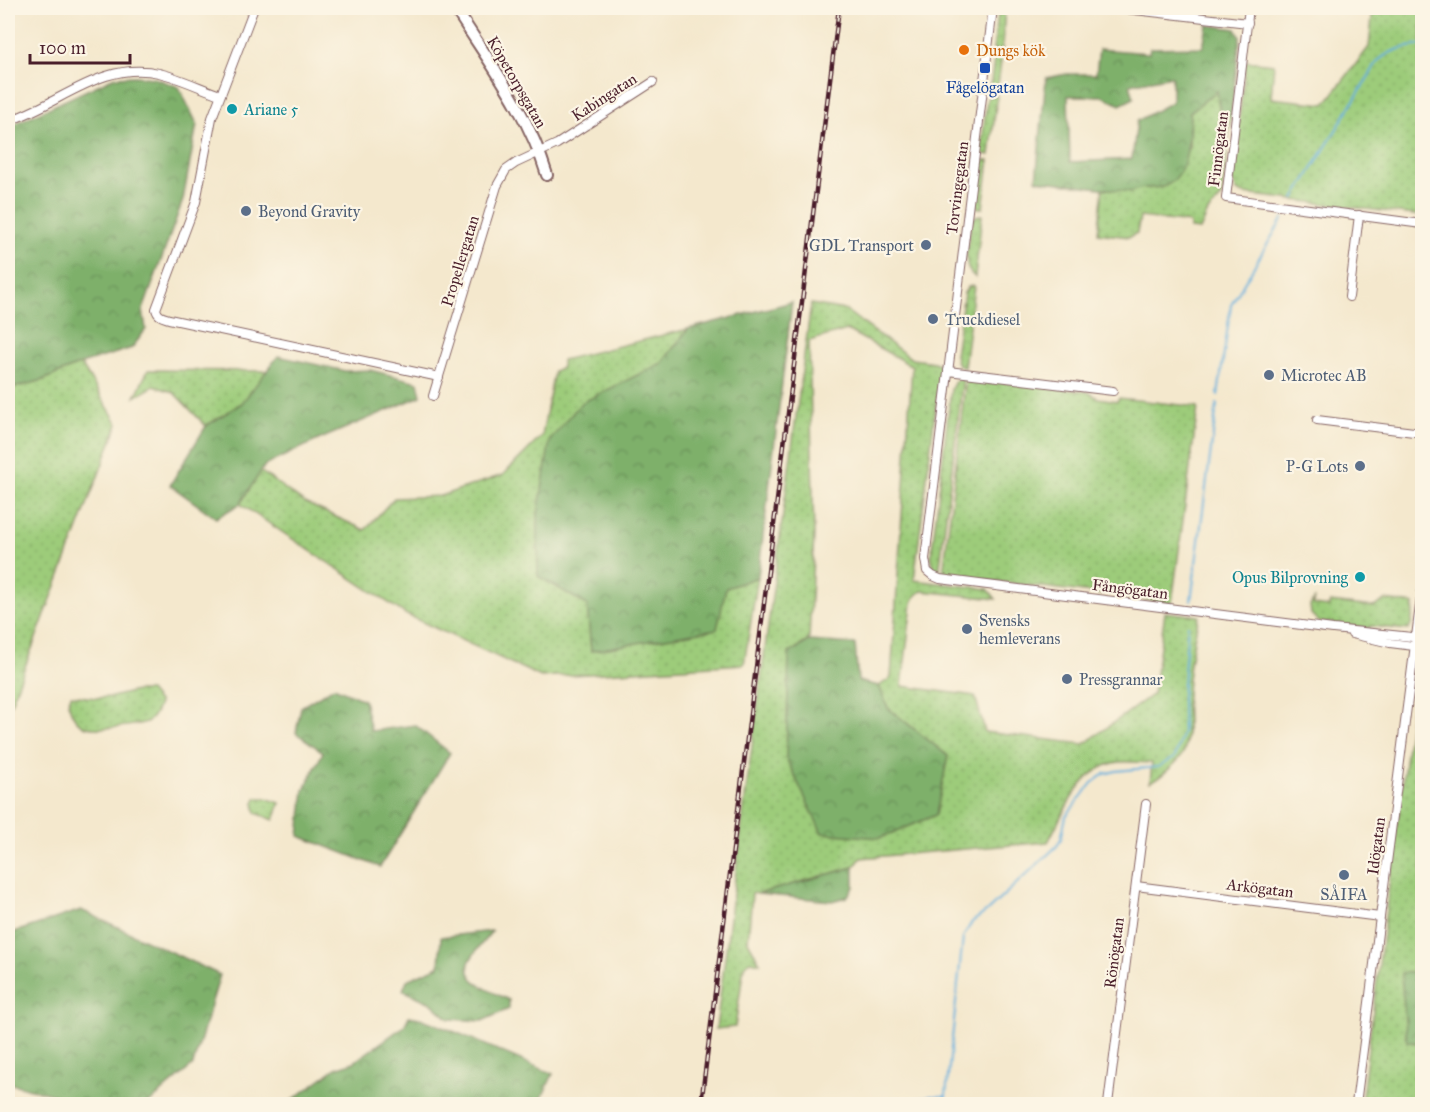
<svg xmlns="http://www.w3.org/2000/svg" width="1430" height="1112" viewBox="0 0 1430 1112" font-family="'IM FELL Great Primer',serif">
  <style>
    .grass { fill: url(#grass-dots); stroke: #747652; stroke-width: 1.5; fill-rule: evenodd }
    .forest { fill: url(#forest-crowns); stroke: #64684a; stroke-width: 1.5; fill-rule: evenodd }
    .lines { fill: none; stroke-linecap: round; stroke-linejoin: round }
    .stream { stroke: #66b0de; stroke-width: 2 }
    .street-casing { stroke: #866564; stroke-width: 10 }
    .secondary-casing { stroke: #866564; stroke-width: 14 }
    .street { stroke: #fff; stroke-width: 8 }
    .secondary { stroke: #fff; stroke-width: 10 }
    .rail-casing { stroke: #4a1f2b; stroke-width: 4.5 }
    .rail { stroke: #fcf5e5; stroke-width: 2; stroke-dasharray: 7; stroke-linecap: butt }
    .food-dot { fill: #e8710a; stroke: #fcf5e5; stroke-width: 2 }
    .transit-dot { fill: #1a4fb4; stroke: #fcf5e5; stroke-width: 2 }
    .culture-dot { fill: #0f9aa8; stroke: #fcf5e5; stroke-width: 2 }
    .service-dot { fill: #5c6f8a; stroke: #fcf5e5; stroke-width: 2 }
    .labels { text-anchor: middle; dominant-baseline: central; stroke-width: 4.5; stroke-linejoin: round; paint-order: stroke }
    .food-label { font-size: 16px; fill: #c56008; stroke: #fcf5e5; text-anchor: start }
    .street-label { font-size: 16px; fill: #4a1f2b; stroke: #fcf5e5 }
    .transit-label { font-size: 16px; fill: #164399; stroke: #fcf5e5 }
    .culture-label { font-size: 16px; fill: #0d838f; stroke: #fcf5e5; text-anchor: start }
    .service-label { font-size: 16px; fill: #4e5e75; stroke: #fcf5e5; text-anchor: start }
  </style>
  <defs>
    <pattern id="grass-dots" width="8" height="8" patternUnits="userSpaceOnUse" patternTransform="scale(1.5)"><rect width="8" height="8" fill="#9dcc7a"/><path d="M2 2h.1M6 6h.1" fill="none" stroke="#89af6a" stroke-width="1.8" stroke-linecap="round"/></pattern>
    <pattern id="forest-crowns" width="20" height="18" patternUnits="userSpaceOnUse" patternTransform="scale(1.5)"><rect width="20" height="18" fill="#7eb06a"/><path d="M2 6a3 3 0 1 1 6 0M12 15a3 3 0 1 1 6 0" fill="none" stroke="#698f57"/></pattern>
  </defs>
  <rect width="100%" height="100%" fill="#fcf5e5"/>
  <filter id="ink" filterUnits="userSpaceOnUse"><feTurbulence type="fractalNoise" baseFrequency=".0167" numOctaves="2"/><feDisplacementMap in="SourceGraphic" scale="12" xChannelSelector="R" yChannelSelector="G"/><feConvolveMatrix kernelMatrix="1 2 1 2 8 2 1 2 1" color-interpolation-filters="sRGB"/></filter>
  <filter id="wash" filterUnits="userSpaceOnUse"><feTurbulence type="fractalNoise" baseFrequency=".008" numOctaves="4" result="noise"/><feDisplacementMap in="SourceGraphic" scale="24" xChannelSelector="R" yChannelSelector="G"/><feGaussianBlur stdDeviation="1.35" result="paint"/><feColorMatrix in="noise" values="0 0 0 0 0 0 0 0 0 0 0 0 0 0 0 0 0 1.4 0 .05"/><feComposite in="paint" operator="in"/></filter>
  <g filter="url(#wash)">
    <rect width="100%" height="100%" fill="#f4e8cd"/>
    <g class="grass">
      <polygon points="999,8 1005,8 1002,50 993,50"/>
      <polygon points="1373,8 1422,8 1422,216 1244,194 1237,191 1232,180 1246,61 1274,64 1271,98 1325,104 1369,47"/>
      <polygon points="994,53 1002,54 997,92 990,90 988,87 991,81 994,60 992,58"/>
      <polygon points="1217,90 1220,115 1231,116 1221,198 1208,212 1200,230 1190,229 1190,223 1140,217 1137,233 1129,237 1098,233 1103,188 1132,191 1141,187 1164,186 1189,147 1190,112"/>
      <polygon points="990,96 997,96 990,155 983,154 981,152 987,99"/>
      <polygon points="983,160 989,160 983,208 978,208 975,204 980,162"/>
      <path d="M982 215 975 277C959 267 970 236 972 220L976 216Z"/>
      <polygon points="974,286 964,368 957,363 955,355 964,293 968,287"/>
      <path d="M811 304 845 310 912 359 934 362 941 365 914 580 988 589 996 599 922 591 916 595 912 603 902 686 975 696 985 732 1084 744 1153 694 1165 612 1199 616C1193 643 1188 669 1187 695 1185 714 1190 733 1184 751 1180 761 1159 779 1150 782L1152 763C1142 763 1130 761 1120 762 1081 766 1064 812 1048 842L861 858 854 867 758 894 752 893 748 941 760 963 751 961 744 966 735 1027 716 1029 746 791ZM847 330 912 366 891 678 879 686 888 708 948 756 789 653 809 640 814 534 809 341Z"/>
      <polygon points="688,329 662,363 582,403 588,605 591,651 726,588 758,577 744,664 541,677 407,615 240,504 260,471 305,503 365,530 394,498 440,496 503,475 542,436 554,371 562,367 562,360"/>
      <polygon points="81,364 118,424 8,711 8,389 40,381"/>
      <polygon points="148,370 268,371 242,403 206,426 173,392 154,386 135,397"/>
      <polygon points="963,378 939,573 934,566 931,559 951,389 955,381"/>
      <polygon points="966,378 1088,392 1098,398 1117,401 1119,398 1198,407 1172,603 1126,597 1124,593 1106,591 1101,594 943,575"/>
      <polygon points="1314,600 1314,605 1329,607 1330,602 1374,607 1385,600 1414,604 1411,625 1408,630 1371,626 1369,628 1319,622 1311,614 1310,606"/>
      <polygon points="1422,661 1422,972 1402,973 1407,1042 1422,1043 1422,1104 1361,1104 1414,692 1418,668"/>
      <path d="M136 691H149L159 703C157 710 155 715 150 720 142 726 94 731 84 726 74 721 71 712 68 703L71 695 96 698 112 697Z"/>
      <polygon points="256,798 266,798 280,803 274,820 256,813 254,803"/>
    </g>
    <g class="forest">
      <path d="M1207 25 1236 29 1240 37 1231 116 1220 115 1217 91 1190 112C1189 134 1190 176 1165 186 1154 190 1144 185 1132 192L1036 180 1046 78 1067 74H1096L1099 49 1149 53 1150 48 1203 47ZM1172 76V102L1137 121 1132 159 1070 162 1068 96H1103L1120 105 1134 98 1130 84Z"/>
      <polygon points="135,76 154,78 179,87 197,124 183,200 143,310 146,329 132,348 81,364 40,381 8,389 8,127 115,77"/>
      <polygon points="792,302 758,577 726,588 717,629 591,651 587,605 538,576 538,514 550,440 581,403 662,363 688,329"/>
      <polygon points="278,356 345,371 370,370 418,382 421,396 318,440 265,465 240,504 216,518 170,485 206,426 242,403"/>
      <polygon points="809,641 855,644 858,681 879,686 888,708 948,756 936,815 880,838 822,833 786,758 789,653"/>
      <polygon points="334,687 364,700 371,731 415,725 450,753 380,867 299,836 304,790 323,752 296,733 301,707"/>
      <polygon points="854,867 854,887 847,897 832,901 758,894"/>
      <polygon points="81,910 220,975 193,1065 148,1104 88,1104 8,1083 8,937 12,933"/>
      <path d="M492 931C486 939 472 954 469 963 463 983 496 993 509 1000V1009L482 1021 449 1019 431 1003 403 990 407 980 439 966 441 937Z"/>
      <polygon points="1422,972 1422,1043 1407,1042 1401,973"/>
      <polygon points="409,1016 420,1018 458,1033 553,1074 539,1104 287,1104 336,1068 354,1062 404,1026"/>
    </g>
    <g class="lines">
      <g class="stream">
        <path d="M1294 199 1378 61C1391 49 1405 47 1422 45"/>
        <polyline points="1218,395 1231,305 1283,218"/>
        <polyline points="1191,601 1217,404"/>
        <polyline points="899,1104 929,1096 946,1096"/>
        <polyline points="945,1104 963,937 972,922 986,912 1057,846 1061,839 1066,816 1092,783 1104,774 1116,771 1158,767 1175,757 1183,732 1182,698 1188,625"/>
      </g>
    </g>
  </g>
  <g filter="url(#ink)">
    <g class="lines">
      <g class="street-casing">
        <g id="street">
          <path d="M254 8 212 118 196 202 156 309C158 317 163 317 169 319L439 377"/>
          <polyline points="993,8 925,559 927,571 933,576 940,579 1333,629 1422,638"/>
          <polyline points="1117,8 1248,23"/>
          <polyline points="1249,8 1226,198 1422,224"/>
          <path d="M8 121C59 105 102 60 159 73 180 78 200 88 220 95"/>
          <polyline points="1349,297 1359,215"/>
          <polyline points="948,371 1113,391"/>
          <polyline points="433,396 497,186 506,170 516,163 557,144 653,82"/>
          <polyline points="1317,420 1422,433"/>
          <polyline points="1352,634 1390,643 1422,647"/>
          <polyline points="1136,886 1380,917"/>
          <polyline points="1108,1104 1146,804"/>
          <polyline points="1356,1104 1422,590"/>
        </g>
      </g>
      <g class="secondary-casing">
        <path id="secondary" d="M455 8C489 62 528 112 547 175"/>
      </g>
      <use href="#street" class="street"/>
      <use href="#secondary" class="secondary"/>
      <g class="rail-casing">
        <polyline id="rail" points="701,1104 839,8"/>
      </g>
      <use href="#rail" class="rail"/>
    </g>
  </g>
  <circle class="food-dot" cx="964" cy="50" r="6"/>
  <rect class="transit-dot" x="979" y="62" width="12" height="12" rx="3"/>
  <g class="culture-dot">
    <circle cx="232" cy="109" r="6"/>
    <circle cx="1360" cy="577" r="6"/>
  </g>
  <g class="service-dot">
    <circle cx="246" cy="211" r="6"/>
    <circle cx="926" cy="245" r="6"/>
    <circle cx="933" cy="319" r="6"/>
    <circle cx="1269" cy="375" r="6"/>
    <circle cx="1360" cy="466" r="6"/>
    <circle cx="967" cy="629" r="6"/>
    <circle cx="1067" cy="679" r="6"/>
    <circle cx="1344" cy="875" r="6"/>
  </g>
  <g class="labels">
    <g class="food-label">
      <text x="976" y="50">Dungs kök</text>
    </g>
    <g class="street-label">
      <text transform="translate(517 82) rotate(60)">Köpetorpsgatan</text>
      <text transform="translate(604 97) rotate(-33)">Kabingatan</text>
      <text transform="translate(1218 149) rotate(-83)">Finnögatan</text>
      <text transform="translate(957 188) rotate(-83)">Torvingegatan</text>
      <text transform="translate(460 261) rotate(-73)">Propellergatan</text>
      <text transform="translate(1130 589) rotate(7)">Fångögatan</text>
      <text transform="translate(1376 846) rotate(-83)">Idögatan</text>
      <text transform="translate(1260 888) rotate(7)">Arkögatan</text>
      <text transform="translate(1114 953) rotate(-83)">Rönögatan</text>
    </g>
    <g class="transit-label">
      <text x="985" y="87">Fågelögatan</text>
    </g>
    <g class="culture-label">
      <text x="244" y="109">Ariane 5</text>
      <text x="1348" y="577" text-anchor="end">Opus Bilprovning</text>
    </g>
    <g class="service-label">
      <text x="258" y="211">Beyond Gravity</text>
      <text x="914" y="245" text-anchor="end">GDL Transport</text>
      <text x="945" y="319">Truckdiesel</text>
      <text x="1281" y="375">Microtec AB</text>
      <text x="1348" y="466" text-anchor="end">P-G Lots</text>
      <text x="979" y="620">Svensks<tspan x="979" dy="18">hemleverans</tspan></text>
      <text x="1079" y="679">Pressgrannar</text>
      <text x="1344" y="894" text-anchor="middle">SÅIFA</text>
    </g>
  </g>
  <rect width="1430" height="1112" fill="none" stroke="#fcf5e5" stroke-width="30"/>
  <path d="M30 54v9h100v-9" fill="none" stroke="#4a1f2b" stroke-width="3"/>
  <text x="39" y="54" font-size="18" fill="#4a1f2b" stroke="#fcf5e5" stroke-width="4.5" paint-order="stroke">100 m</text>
</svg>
